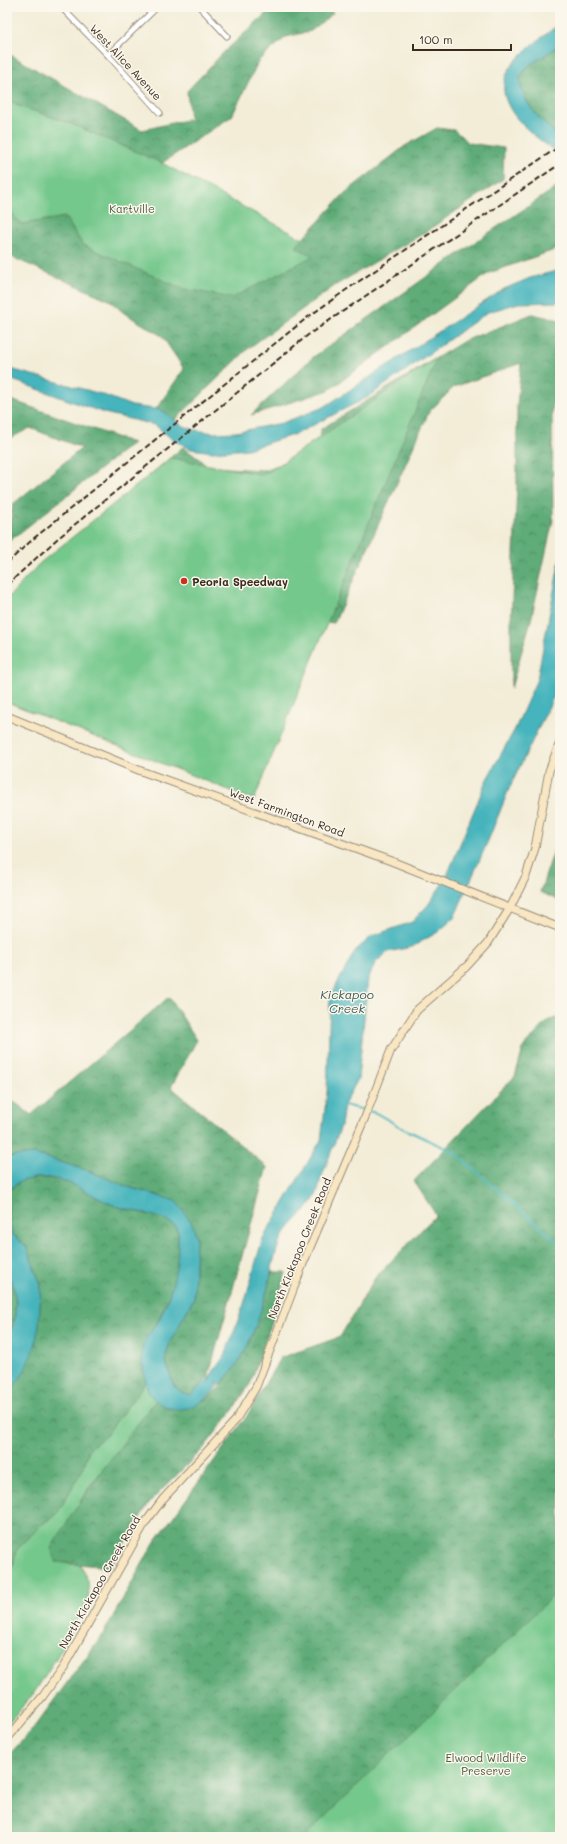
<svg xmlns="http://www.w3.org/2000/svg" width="567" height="1844" viewBox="0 0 567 1844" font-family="Mali,sans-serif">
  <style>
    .forest { fill: url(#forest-crowns); stroke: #4d6b4b }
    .park { fill: #74c88c; stroke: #587955 }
    .water { fill: #45b4bc; stroke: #406f6d }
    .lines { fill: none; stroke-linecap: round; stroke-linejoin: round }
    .stream { stroke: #45b4bc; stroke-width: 2 }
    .street-casing { stroke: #978c7b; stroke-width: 7 }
    .secondary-casing { stroke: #978c7b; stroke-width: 9 }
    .street { stroke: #fff; stroke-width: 5 }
    .secondary { stroke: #f9e7c3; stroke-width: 7 }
    .rail { stroke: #3b2a1e; stroke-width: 2; stroke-dasharray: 6 3; stroke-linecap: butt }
    .poi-dot { fill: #c8321e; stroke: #fbf7ec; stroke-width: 1.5 }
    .labels { text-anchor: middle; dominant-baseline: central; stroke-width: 3; stroke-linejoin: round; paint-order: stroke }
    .street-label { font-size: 11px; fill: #3b2a1e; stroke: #fbf7ec }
    .park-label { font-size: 11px; fill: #4c593f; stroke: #fbf7ec }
    .poi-label { font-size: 11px; font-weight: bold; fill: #3b2a1e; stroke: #fbf7ec; text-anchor: start }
    .water-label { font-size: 12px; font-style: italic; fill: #3e5a55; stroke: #fbf7ec }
  </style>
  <defs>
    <pattern id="forest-crowns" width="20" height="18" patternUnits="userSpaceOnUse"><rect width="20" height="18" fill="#5fac78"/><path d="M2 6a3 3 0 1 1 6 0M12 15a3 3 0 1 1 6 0" fill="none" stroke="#508c62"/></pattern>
  </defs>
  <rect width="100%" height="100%" fill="#fbf7ec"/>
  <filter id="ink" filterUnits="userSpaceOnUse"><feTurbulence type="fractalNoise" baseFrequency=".025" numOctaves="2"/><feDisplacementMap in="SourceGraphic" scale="8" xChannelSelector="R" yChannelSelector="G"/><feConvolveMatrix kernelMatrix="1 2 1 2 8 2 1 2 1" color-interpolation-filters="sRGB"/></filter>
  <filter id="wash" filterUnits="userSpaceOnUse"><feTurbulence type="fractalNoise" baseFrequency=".012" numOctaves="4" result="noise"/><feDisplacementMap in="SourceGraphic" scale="16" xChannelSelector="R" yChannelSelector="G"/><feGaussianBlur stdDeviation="0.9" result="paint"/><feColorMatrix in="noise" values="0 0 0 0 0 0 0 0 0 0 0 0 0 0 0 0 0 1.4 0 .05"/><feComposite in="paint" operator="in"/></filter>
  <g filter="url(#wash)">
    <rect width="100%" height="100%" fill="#f3edd8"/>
    <g class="forest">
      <polygon points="273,7 326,7 333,13 311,31 286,37 259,60 232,116 162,163 69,123 7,102 7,53 142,130 190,119 187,91 223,53"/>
      <path d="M560 45V137C541 122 521 102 520 77L527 67Z"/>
      <polygon points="437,128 454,130 469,143 504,148 503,179 427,231 336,285 250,347 175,420 162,410 156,409 184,369 162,336 124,313 109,300 7,255 7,209 22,224 65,217 83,245 312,257 295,247 345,193 405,146"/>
      <polygon points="560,185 560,248 489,273 329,390 251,415 312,358 484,236"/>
      <polygon points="532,314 560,320 552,415 553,520 531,620 511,688 511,622 517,485 517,405 521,363 454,387 429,412 334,623 316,621 271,488 74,539 183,447 210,467 263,470 317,452 321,429 464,341"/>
      <polygon points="8,399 133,443 7,543 13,504 82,448 30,428 7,440"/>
      <polygon points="560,833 560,901 540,892"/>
      <polygon points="169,997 197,1040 171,1087 267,1167 208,1377 191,1395 183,1393 174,1386 165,1358 170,1342 194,1298 196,1236 159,1195 128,1187 86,1170 35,1154 7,1157 7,1096 31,1115"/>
      <polygon points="560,1016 560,1837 7,1837 7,1757 31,1731 102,1636 154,1543 247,1416 280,1358 340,1337 375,1278 436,1215 414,1181 515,1076 524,1046 548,1021"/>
      <polygon points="42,1178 65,1180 115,1206 158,1217 173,1224 178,1232 178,1264 172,1289 158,1321 143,1345 142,1365 147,1380 107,1434 89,1449 84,1467 57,1514 41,1525 16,1551 13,1566 7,1573 7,1390 14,1387 39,1325 41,1285 26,1246 12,1234 8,1211 8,1191 22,1180"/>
      <path d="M272 1272H286L275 1313 250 1384 233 1410 203 1449 149 1503 110 1567 55 1562 51 1548C82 1495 118 1448 156 1400L169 1409 207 1399 220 1387 239 1360 251 1335Z"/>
      <path d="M7 1273C18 1293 19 1316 7 1335Z"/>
    </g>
    <g class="park">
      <polygon points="7,102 69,123 162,163 303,239 296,247 313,256 232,298 181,288 83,245 65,217 22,224 7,209"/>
      <polygon points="437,358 254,800 7,702 7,599 40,563 171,458 264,475"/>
      <polygon points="147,1380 150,1394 156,1400 90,1486 51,1548 56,1562 81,1565 88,1581 89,1598 60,1652 32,1696 7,1724 7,1573 13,1566 16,1551 41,1525 57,1514 84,1467 89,1449 107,1434"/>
      <polygon points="560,1589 560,1837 304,1837"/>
    </g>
    <g class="water">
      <path d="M560 23V45L527 67 520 77C520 102 542 122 560 137V154C534 137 487 104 510 68 519 53 546 35 560 23Z"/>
      <polygon points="560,270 560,302 519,303 488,312 368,397 296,434 248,449 213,452 191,449 172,439 155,425 104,413 7,378 7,368 101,394 132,406 162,410 181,425 195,430 214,433 236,432 282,423 324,407 504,289 530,278"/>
      <path d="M560 559V656L556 692 509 789 488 841 454 918 438 932 412 947 388 952 376 962 368 979 358 1079 344 1105 341 1126 320 1181C318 1205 295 1217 283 1236 272 1255 272 1277 265 1297 259 1318 251 1341 240 1360 234 1369 226 1378 219 1386L217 1381V1387C207 1399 199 1406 183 1409 172 1411 155 1404 149 1393 145 1383 140 1356 143 1345 146 1336 155 1328 159 1320 171 1295 178 1271 178 1244 178 1240 179 1235 178 1232 174 1216 130 1211 116 1206 102 1201 88 1192 75 1186 55 1175 24 1173 8 1191V1211L12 1234 26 1246 41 1285 39 1325 35 1346 24 1372 14 1387 7 1390V1335L14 1324 16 1302 13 1285 7 1273V1157L35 1154 86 1170 128 1187 176 1201 192 1223 196 1236 194 1298 170 1342 165 1359 174 1386 183 1393 191 1395 207 1380H211L208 1379 225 1355 244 1304 262 1240 321 1140 327 1093 330 997 355 951 372 936 412 922 428 905 446 878 487 779 515 729 537 679Z"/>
    </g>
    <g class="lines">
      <polyline class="stream" points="344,1105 376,1113 402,1128 454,1152 560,1244"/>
    </g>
  </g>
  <g filter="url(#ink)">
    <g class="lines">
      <g class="street-casing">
        <g id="street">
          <polyline points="61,7 108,55 160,113"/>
          <polyline points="200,7 227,36"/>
          <polyline points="108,55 157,7"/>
        </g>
      </g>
      <g class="secondary-casing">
        <g id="secondary">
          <polyline points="7,716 141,771 391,861 560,928"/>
          <polyline points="7,1739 43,1696 64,1666 145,1523 163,1499 235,1421 256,1387 303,1264 366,1115 391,1050 417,1010 467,966 488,943 510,908 526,876 535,848 549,771 560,742"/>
        </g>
      </g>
      <use href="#street" class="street"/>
      <use href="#secondary" class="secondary"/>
      <g class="rail">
        <polyline points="7,563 33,539 161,435 308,317 346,290 560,146"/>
        <polyline points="7,585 57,539 308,335 560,164"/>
      </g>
    </g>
  </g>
  <circle class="poi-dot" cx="184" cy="581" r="4"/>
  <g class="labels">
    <g class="street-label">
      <text transform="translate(126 62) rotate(47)">West Alice Avenue</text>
      <text transform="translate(287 812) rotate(20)">West Farmington Road</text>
      <text transform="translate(299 1248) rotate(-68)">North Kickapoo Creek Road</text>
      <text transform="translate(99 1582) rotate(-60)">North Kickapoo Creek Road</text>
    </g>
    <g class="park-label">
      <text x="132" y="208">Kartville</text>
      <text x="486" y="1757">Elwood Wildlife<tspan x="486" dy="13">Preserve</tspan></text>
    </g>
    <g class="poi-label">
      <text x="192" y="581">Peoria Speedway</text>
    </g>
    <g class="water-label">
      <text x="347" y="994">Kickapoo<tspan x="347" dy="14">Creek</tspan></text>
    </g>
  </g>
  <rect width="567" height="1844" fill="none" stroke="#fbf7ec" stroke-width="24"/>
  <path d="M413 44v6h98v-6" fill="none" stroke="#3b2a1e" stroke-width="2"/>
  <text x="419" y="44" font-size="12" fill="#3b2a1e" stroke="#fbf7ec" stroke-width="3" paint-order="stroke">100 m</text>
</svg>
